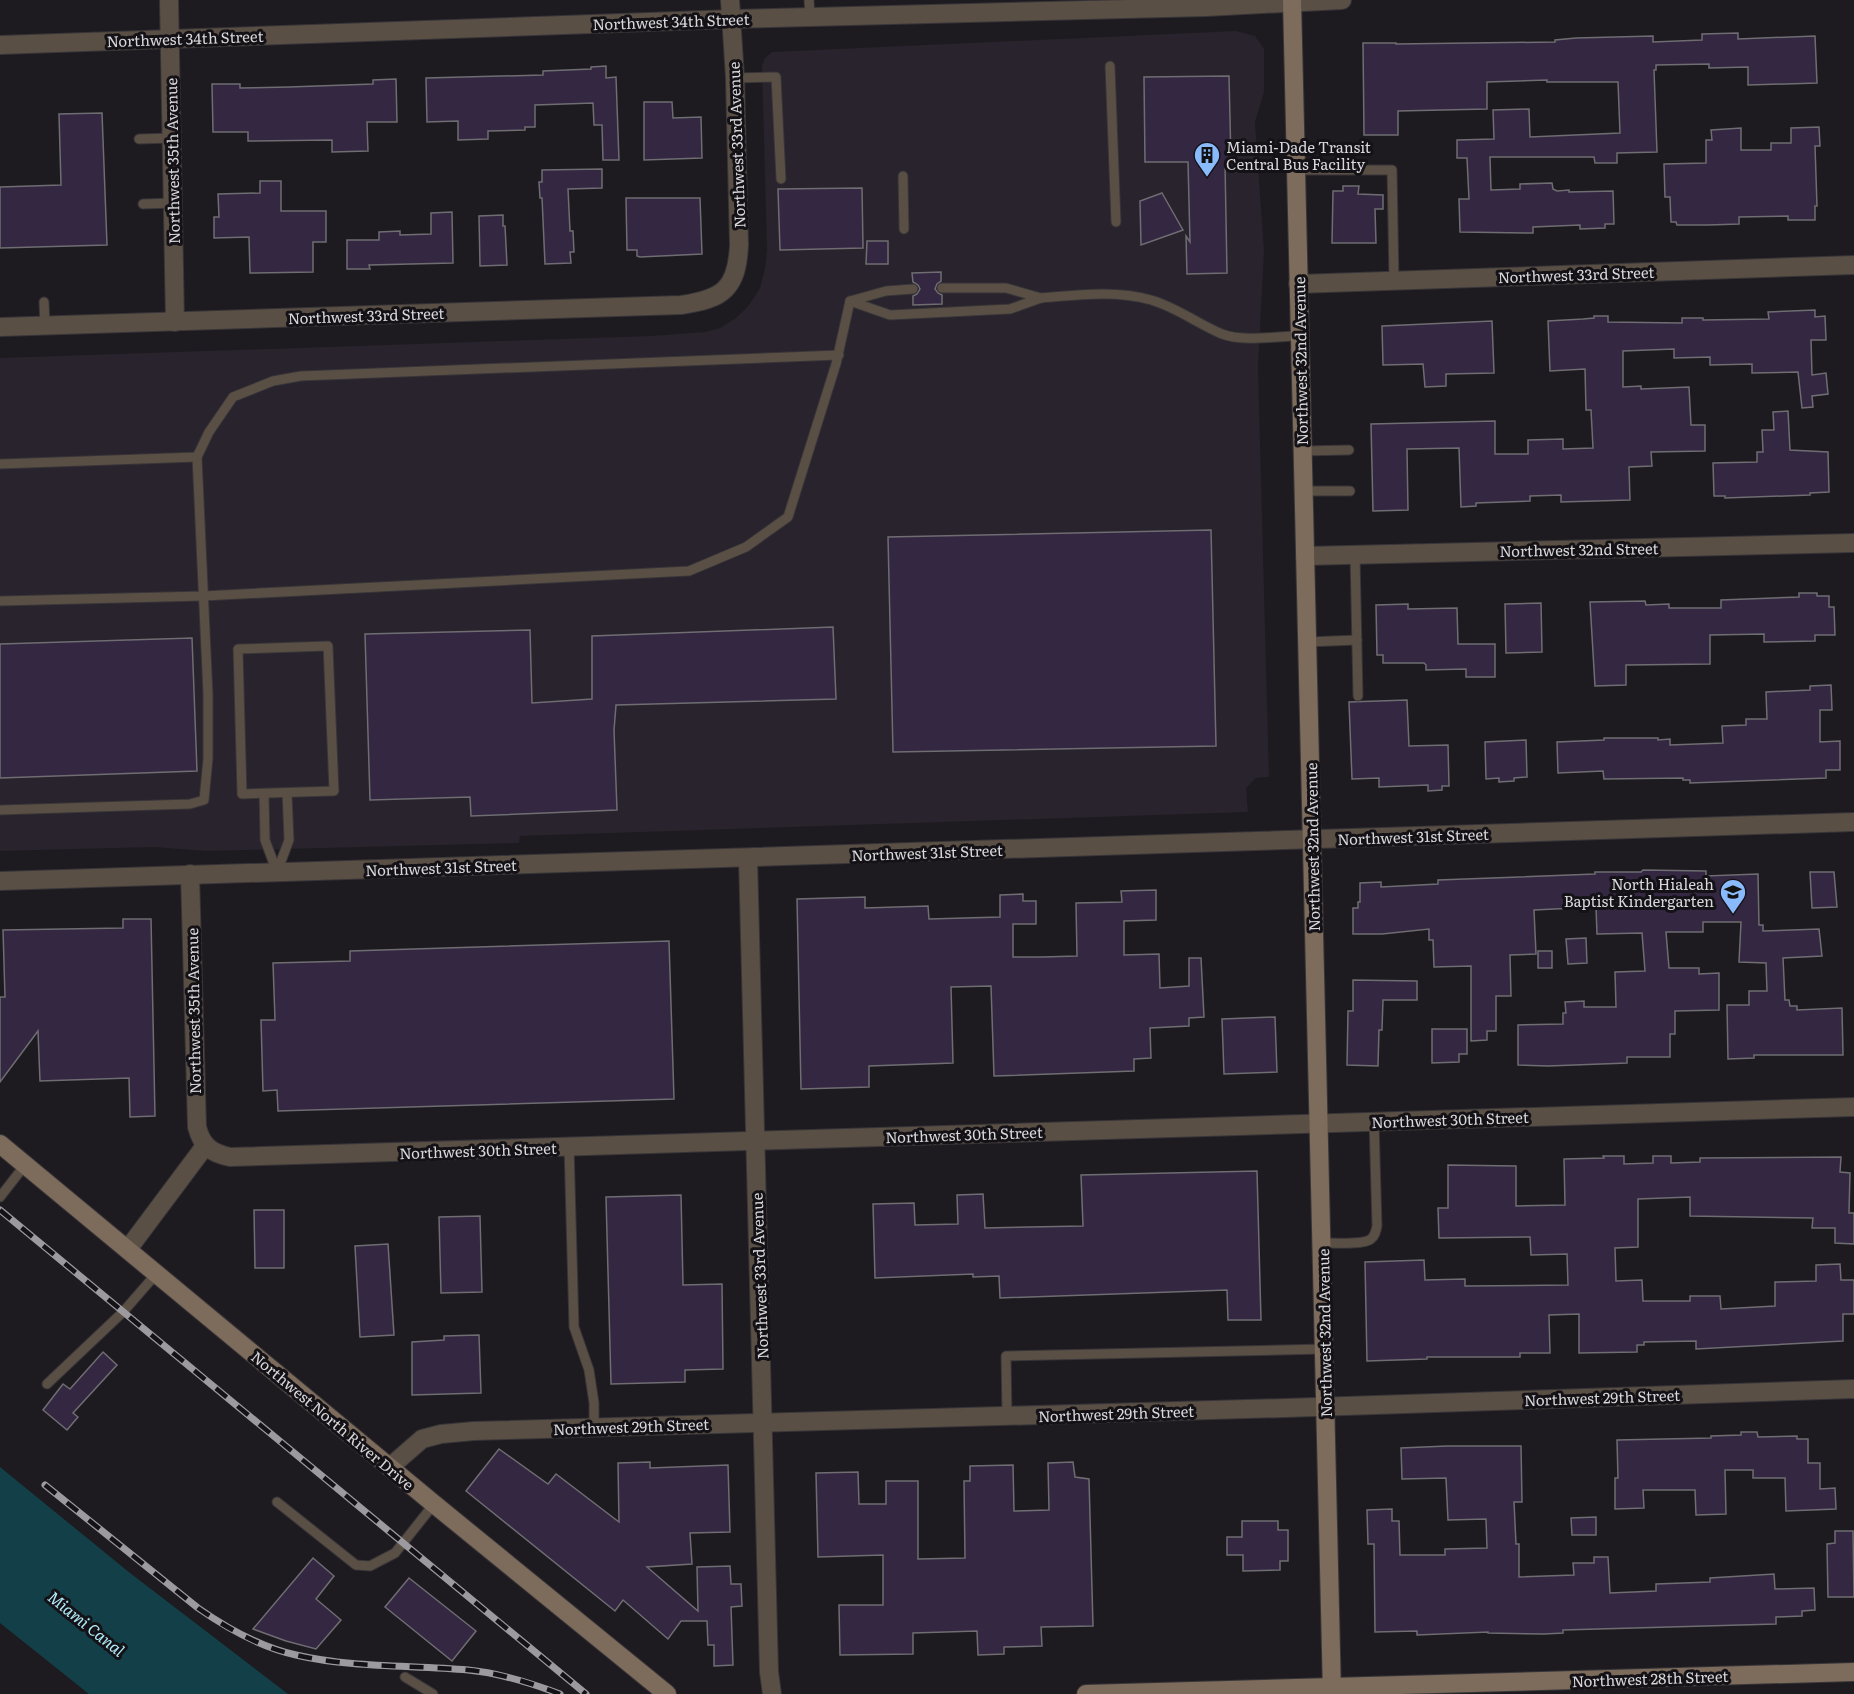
<svg xmlns="http://www.w3.org/2000/svg" width="1854" height="1694" viewBox="0 0 1854 1694" font-family="Literata,serif">
  <style>
    .built { fill: #28232c }
    .water { fill: #134048 }
    .building { fill: #332742; stroke: #6f6d72; stroke-width: 1.5 }
    .lines { fill: none; stroke-linecap: round; stroke-linejoin: round }
    .lane-casing { stroke: #373539; stroke-width: 11 }
    .street-casing { stroke: #373539; stroke-width: 20 }
    .secondary-casing { stroke: #373539; stroke-width: 20 }
    .lane { stroke: #5a4f44; stroke-width: 9 }
    .street { stroke: #5a4f44; stroke-width: 18 }
    .secondary { stroke: #7d6b5b; stroke-width: 18 }
    .rail-casing { stroke: #9c9a9e; stroke-width: 7 }
    .rail { stroke: #141216; stroke-width: 4.5; stroke-dasharray: 14; stroke-linecap: butt }
    .labels { text-anchor: middle; dominant-baseline: central; stroke-width: 6; stroke-linejoin: round; paint-order: stroke }
    .street-label { font-size: 15px; fill: #d8d7da; stroke: #141216 }
    .poi-label { font-size: 15px; fill: #d8d7da; stroke: #141216; text-anchor: start }
    .water-label { font-size: 16px; font-style: italic; fill: #b1eefb; stroke: #141216 }
  </style>
  <rect width="100%" height="100%" fill="#1d1b1f"/>
  <polygon class="built" points="1236,31 1255,36 1264,49 1264,92 1255,122 1264,251 1258,367 1269,777 1256,778 1246,788 1248,812 520,836 519,843 206,851 153,847 0,851 0,358 651,336 705,332 720,328 736,318 749,305 760,288 765,269 767,249 762,66 765,58 772,52"/>
  <polygon class="water" points="0,1467 130,1573 288,1694 89,1694 0,1623"/>
  <g class="building">
    <polygon points="1738,33 1738,39 1815,36 1817,83 1748,85 1748,67 1709,68 1709,64 1656,65 1656,70 1654,70 1657,152 1617,153 1617,163 1595,163 1594,157 1490,157 1491,190 1520,189 1520,184 1552,183 1553,189 1557,191 1569,190 1569,192 1613,191 1614,224 1605,224 1605,228 1580,229 1580,225 1533,227 1533,233 1460,232 1459,199 1469,199 1467,158 1457,158 1457,140 1494,139 1493,110 1529,109 1530,137 1620,133 1618,82 1547,82 1547,80 1487,82 1487,109 1398,111 1398,135 1364,135 1363,43 1396,43 1396,44 1555,42 1555,40 1576,38 1653,36 1653,42 1702,40 1702,34"/>
    <polygon points="606,66 606,78 616,77 619,160 603,160 602,125 594,125 593,103 535,105 535,127 525,127 525,130 488,131 488,139 458,140 458,121 427,122 426,78 543,75 543,71 591,69 591,67"/>
    <polygon points="1229,76 1231,161 1225,163 1227,273 1187,274 1186,236 1190,242 1188,162 1145,162 1144,77"/>
    <polygon points="396,79 397,122 367,122 368,151 332,152 332,140 248,141 248,132 213,132 212,84 240,84 240,88 289,87 373,84 373,80"/>
    <polygon points="644,102 672,102 673,118 701,117 702,158 644,160"/>
    <polygon points="102,113 107,245 0,248 0,187 61,185 59,114"/>
    <polygon points="1819,127 1820,146 1815,146 1817,206 1815,206 1815,220 1788,220 1788,216 1739,217 1739,224 1708,225 1677,225 1676,222 1671,222 1670,197 1665,197 1664,164 1706,163 1706,140 1712,140 1711,130 1741,128 1741,150 1771,150 1771,143 1791,143 1791,128"/>
    <polygon points="602,169 602,188 568,189 570,231 573,231 574,252 570,252 571,263 545,264 542,198 540,198 539,182 542,182 542,170"/>
    <polygon points="260,181 281,181 281,211 326,211 326,242 313,242 313,272 250,273 249,237 214,238 214,217 219,217 218,194 260,193"/>
    <polygon points="1343,186 1359,186 1358,194 1383,195 1383,209 1375,209 1376,243 1332,243 1333,191 1343,191"/>
    <polygon points="862,188 863,248 780,250 778,189"/>
    <polygon points="1162,193 1183,230 1141,245 1140,201"/>
    <polygon points="626,198 700,198 702,254 640,257 637,256 637,250 627,250"/>
    <polygon points="452,212 453,263 369,265 370,269 347,269 347,240 379,240 379,232 400,231 400,235 431,234 431,213"/>
    <polygon points="503,215 503,226 505,226 507,265 480,266 479,216"/>
    <polygon points="867,241 888,241 888,264 866,264"/>
    <polygon points="941,272 941,281 937,284 935,289 938,293 942,295 942,304 913,305 913,296 917,294 920,289 918,285 913,282 912,273"/>
    <polygon points="1815,310 1815,317 1825,316 1826,340 1811,340 1812,375 1826,373 1828,394 1812,396 1813,407 1802,408 1798,372 1752,373 1752,364 1710,365 1710,357 1674,358 1674,349 1623,351 1623,387 1641,386 1641,389 1689,387 1691,425 1705,425 1705,451 1651,452 1652,466 1629,467 1630,500 1561,502 1561,495 1530,496 1530,501 1476,503 1476,506 1461,507 1459,448 1407,449 1408,510 1373,511 1371,424 1495,421 1495,454 1528,454 1528,440 1563,439 1563,449 1593,448 1591,410 1586,410 1585,369 1550,371 1548,321 1583,319 1594,318 1594,316 1608,316 1608,322 1682,323 1682,318 1703,318 1703,320 1769,319 1768,312"/>
    <polygon points="1492,321 1494,373 1446,374 1446,386 1425,387 1423,364 1383,365 1382,326"/>
    <polygon points="1788,411 1790,450 1828,452 1829,492 1810,493 1810,495 1725,498 1725,496 1714,496 1713,463 1757,462 1757,452 1763,452 1762,430 1774,430 1773,412"/>
    <polygon points="1211,530 1216,746 893,752 888,537"/>
    <polygon points="1799,593 1817,593 1817,596 1829,596 1829,607 1834,607 1835,635 1815,635 1815,641 1764,642 1764,634 1710,635 1710,664 1626,665 1626,685 1595,686 1590,602 1645,601 1646,605 1669,604 1669,608 1721,608 1721,600 1799,597"/>
    <polygon points="1541,603 1542,652 1506,653 1505,604"/>
    <polygon points="1408,604 1408,609 1457,608 1458,644 1495,644 1495,677 1466,677 1466,669 1426,670 1426,665 1424,663 1383,663 1383,655 1377,655 1376,605"/>
    <polygon points="833,627 836,699 616,705 614,730 617,810 471,816 470,797 370,800 365,634 530,630 532,703 592,699 592,636"/>
    <polygon points="192,638 197,771 0,778 0,644"/>
    <polygon points="1831,685 1832,710 1820,710 1820,742 1840,741 1840,770 1826,770 1826,778 1690,783 1690,780 1683,780 1683,778 1604,779 1603,771 1558,773 1557,742 1604,740 1604,738 1658,738 1658,740 1670,739 1670,745 1723,743 1722,726 1746,725 1746,719 1767,719 1766,692 1810,690 1810,686"/>
    <polygon points="1407,700 1409,746 1448,745 1449,786 1442,786 1442,790 1428,791 1428,785 1379,787 1379,778 1352,779 1349,702"/>
    <polygon points="1526,740 1527,777 1514,778 1514,781 1499,782 1499,778 1486,779 1485,742"/>
    <polygon points="1643,870 1706,871 1706,876 1758,874 1759,925 1763,925 1763,931 1819,929 1822,956 1783,958 1785,1000 1789,1000 1790,1006 1797,1006 1797,1010 1842,1008 1843,1055 1754,1055 1754,1058 1728,1059 1727,1005 1749,1005 1749,991 1767,991 1766,963 1739,962 1741,922 1703,922 1703,932 1666,932 1669,968 1699,968 1699,974 1719,973 1719,1010 1675,1011 1675,1034 1670,1034 1670,1057 1627,1057 1627,1063 1548,1066 1518,1065 1518,1025 1563,1024 1563,1013 1566,1013 1565,1002 1584,1001 1584,1007 1616,1007 1615,972 1645,971 1642,933 1597,934 1596,907 1534,910 1536,954 1510,955 1511,996 1496,996 1496,1031 1487,1031 1487,1040 1471,1041 1471,966 1434,967 1433,940 1429,940 1429,929 1382,934 1353,934 1353,908 1358,908 1358,902 1360,902 1360,883 1381,882 1381,887 1438,884 1438,880 1595,874 1595,872 1641,872"/>
    <polygon points="1810,872 1834,872 1837,907 1812,908"/>
    <polygon points="1156,890 1156,920 1124,921 1124,955 1159,954 1160,988 1189,986 1189,958 1201,958 1204,1017 1189,1018 1189,1026 1150,1028 1151,1058 1134,1059 1134,1071 994,1076 991,986 951,987 953,1063 869,1066 869,1087 801,1089 797,899 865,897 865,908 928,906 929,919 1000,917 1000,895 1023,894 1023,901 1036,901 1036,924 1013,924 1013,957 1042,957 1077,956 1076,903 1122,902 1121,891"/>
    <polygon points="123,919 151,919 155,1116 130,1117 129,1078 40,1081 38,1031 0,1082 0,997 5,997 3,930 123,928"/>
    <polygon points="1586,938 1587,963 1568,964 1566,939"/>
    <polygon points="669,941 674,1099 278,1111 277,1090 263,1091 261,1020 275,1020 273,963 350,961 350,951"/>
    <rect x="1538" y="951" width="14" height="17"/>
    <polygon points="1353,980 1417,981 1417,1000 1383,1000 1382,1030 1379,1030 1378,1066 1347,1065 1348,1011 1353,1011"/>
    <polygon points="1275,1017 1277,1072 1224,1074 1222,1019"/>
    <polygon points="1432,1029 1467,1029 1467,1054 1459,1054 1459,1062 1432,1063"/>
    <polygon points="1603,1156 1624,1156 1624,1164 1653,1163 1653,1156 1671,1156 1671,1163 1700,1162 1700,1158 1841,1157 1840,1172 1850,1173 1849,1213 1854,1213 1854,1244 1835,1243 1835,1228 1812,1228 1813,1218 1690,1216 1690,1197 1638,1199 1638,1247 1615,1248 1616,1281 1642,1280 1643,1301 1690,1301 1690,1296 1720,1296 1721,1309 1775,1306 1775,1282 1816,1281 1816,1265 1840,1264 1841,1280 1854,1280 1854,1314 1843,1314 1843,1341 1696,1349 1696,1341 1644,1342 1644,1345 1637,1345 1637,1352 1579,1353 1579,1314 1549,1315 1550,1353 1520,1353 1520,1357 1427,1357 1427,1359 1367,1361 1365,1262 1424,1260 1425,1280 1465,1279 1465,1286 1568,1285 1567,1254 1531,1255 1530,1237 1439,1238 1438,1208 1448,1208 1448,1165 1516,1166 1516,1206 1565,1205 1564,1159 1604,1158"/>
    <polygon points="1257,1171 1261,1320 1228,1320 1227,1290 1000,1298 999,1276 973,1277 973,1274 875,1278 873,1204 914,1203 915,1225 958,1224 957,1195 983,1194 985,1228 1083,1226 1081,1175"/>
    <polygon points="681,1195 683,1285 722,1284 723,1369 685,1370 685,1382 611,1384 606,1197"/>
    <polygon points="254,1210 284,1210 284,1268 255,1268"/>
    <polygon points="480,1216 482,1292 441,1293 439,1217"/>
    <polygon points="388,1244 394,1335 360,1337 355,1246"/>
    <polygon points="479,1335 481,1393 412,1395 412,1342 444,1340 444,1336"/>
    <polygon points="103,1352 117,1365 73,1413 78,1417 67,1430 43,1410 63,1384 70,1389"/>
    <polygon points="1741,1432 1757,1432 1758,1437 1797,1436 1797,1439 1808,1439 1808,1463 1820,1463 1820,1489 1835,1488 1836,1509 1786,1511 1785,1478 1753,1478 1753,1470 1725,1470 1726,1514 1696,1515 1695,1490 1643,1490 1644,1508 1615,1509 1615,1478 1618,1478 1617,1440 1711,1438 1711,1436 1741,1435"/>
    <polygon points="1447,1446 1521,1446 1522,1502 1514,1502 1516,1544 1519,1544 1519,1577 1574,1575 1573,1563 1594,1563 1594,1557 1608,1557 1610,1593 1656,1591 1656,1584 1710,1582 1710,1578 1774,1574 1775,1589 1814,1588 1815,1610 1802,1611 1802,1616 1776,1617 1776,1624 1563,1630 1563,1633 1544,1634 1488,1633 1488,1632 1417,1635 1417,1631 1375,1632 1374,1544 1368,1544 1367,1510 1392,1509 1392,1521 1399,1521 1400,1555 1445,1555 1445,1549 1487,1548 1486,1519 1448,1520 1446,1478 1402,1479 1401,1448"/>
    <polygon points="499,1449 548,1484 556,1474 619,1522 618,1463 650,1462 650,1468 728,1465 730,1532 690,1533 692,1564 647,1567 698,1611 697,1567 730,1566 731,1584 741,1584 742,1606 731,1607 733,1665 714,1666 714,1645 708,1645 707,1621 681,1621 668,1639 623,1600 615,1611 466,1491"/>
    <polygon points="1073,1462 1075,1477 1089,1479 1093,1626 1041,1627 1042,1646 1004,1647 1004,1654 978,1655 977,1631 913,1633 913,1654 840,1655 839,1605 883,1605 883,1555 818,1557 816,1473 858,1472 859,1504 886,1504 886,1481 918,1481 918,1559 965,1558 964,1481 970,1481 970,1466 1013,1465 1014,1511 1049,1510 1048,1463"/>
    <polygon points="1596,1517 1596,1535 1572,1535 1571,1518"/>
    <polygon points="1242,1521 1278,1521 1278,1530 1288,1530 1288,1561 1280,1561 1280,1570 1243,1571 1243,1555 1227,1555 1227,1537 1242,1537"/>
    <polygon points="1835,1531 1853,1531 1854,1597 1828,1597 1827,1544 1835,1543"/>
    <polygon points="313,1558 334,1576 316,1599 341,1620 316,1649 286,1641 253,1629"/>
    <polygon points="409,1578 476,1631 452,1661 385,1607"/>
  </g>
  <g class="lines">
    <g class="lane-casing">
      <g id="lane">
        <polyline points="809,0 810,17"/>
        <polyline points="1110,66 1116,222"/>
        <polyline points="735,78 776,77 781,179"/>
        <polyline points="139,139 171,138"/>
        <polyline points="1296,170 1392,170 1394,280"/>
        <polyline points="903,176 904,229"/>
        <polyline points="143,204 173,203"/>
        <polyline points="913,289 886,291 850,301 890,315 1010,309 1041,298 1006,288 942,288"/>
        <path d="M1041 298C1077 295 1116 290 1151 300 1176 307 1198 324 1222 334 1242 342 1278 336 1300 336"/>
        <polyline points="44,302 45,326"/>
        <polyline points="1302,451 1349,450"/>
        <polyline points="0,464 197,457"/>
        <polyline points="1302,491 1350,491"/>
        <polyline points="1355,555 1358,696"/>
        <polyline points="0,601 203,596 689,571 746,547 788,517 836,364 850,301"/>
        <polyline points="1307,642 1357,640"/>
        <polygon points="328,646 334,791 242,794 238,649"/>
        <polyline points="264,794 265,840 277,872 289,840 287,793"/>
        <polyline points="0,810 190,804 204,800 208,759 208,694 197,457 209,432 233,397 273,381 301,376 839,355"/>
        <polyline points="569,1146 574,1327 589,1370 594,1403 594,1426"/>
        <polyline points="0,1197 25,1165"/>
        <path d="M1322 1243C1332 1243 1364 1245 1371 1239 1375 1236 1376 1231 1377 1226L1374 1121"/>
        <polyline points="47,1384 123,1312 157,1273"/>
        <polyline points="1007,1416 1006,1356 1324,1349"/>
        <polyline points="277,1502 356,1565 370,1566 395,1553 434,1504"/>
        <polyline points="405,1677 433,1694"/>
      </g>
    </g>
    <g class="street-casing">
      <g id="street">
        <polyline points="169,0 175,322"/>
        <polyline points="0,45 732,19 1206,7 1342,0"/>
        <polyline points="1298,284 1854,265"/>
        <path d="M0 327 681 305C723 299 737 289 739 245L735 78 730 0"/>
        <polyline points="1305,556 1854,543"/>
        <polyline points="748,858 769,1672 772,1694"/>
        <path d="M190 874 197 1127C202 1146 211 1153 230 1157L1854 1107"/>
        <polyline points="0,881 1854,822"/>
        <polyline points="128,1249 205,1146"/>
        <polyline points="390,1467 422,1439 441,1434 474,1431 1285,1408 1854,1389"/>
      </g>
    </g>
    <g class="secondary-casing">
      <g id="secondary">
        <polyline points="1292,0 1332,1694"/>
        <polyline points="0,1144 434,1504 667,1694"/>
        <polyline points="1086,1694 1854,1672"/>
      </g>
    </g>
    <use href="#lane" class="lane"/>
    <use href="#street" class="street"/>
    <use href="#secondary" class="secondary"/>
    <g class="rail-casing">
      <g id="rail">
        <polyline points="0,1210 586,1694"/>
        <path d="M45 1485 198 1608C228 1629 260 1647 296 1655 352 1668 411 1665 468 1670 500 1673 531 1683 560 1694"/>
      </g>
    </g>
    <use href="#rail" class="rail"/>
  </g>
  <defs>
    <g id="building-pin" transform="scale(1.35)"><path d="M0 17L-7.5 6A9.5 9.5 0 1 1 7.5 6Z" fill="#89bafc" stroke="#141216"/><path d="M-4-6H4V6H1V3H-1V6H-4ZM-2.5-4.3h1.7v1.8h-1.7ZM.8-4.3h1.7v1.8H.8ZM-2.5-1h1.7V.8h-1.7ZM.8-1h1.7V.8H.8Z" fill="#111"/></g>
    <g id="school-pin" transform="scale(1.35)"><path d="M0 17L-7.5 6A9.5 9.5 0 1 1 7.5 6Z" fill="#89bafc" stroke="#141216"/><path d="M0-5L7-2L0 1L-7-2ZM-4 1L0 2.5L4 1V4Q0 6-4 4Z" fill="#111"/></g>
  </defs>
  <g fill-rule="evenodd">
    <use href="#building-pin" x="1207" y="155"/>
    <use href="#school-pin" x="1733" y="892"/>
  </g>
  <g class="labels">
    <g class="street-label">
      <text transform="translate(671 21) rotate(-2)">Northwest 34th Street</text>
      <text transform="translate(185 38) rotate(-2)">Northwest 34th Street</text>
      <text transform="translate(736 145) rotate(-92)">Northwest 33rd Avenue</text>
      <text transform="translate(172 161) rotate(-91)">Northwest 35th Avenue</text>
      <text transform="translate(1576 274) rotate(-2)">Northwest 33rd Street</text>
      <text transform="translate(366 315) rotate(-2)">Northwest 33rd Street</text>
      <text transform="translate(1300 361) rotate(-91)">Northwest 32nd Avenue</text>
      <text transform="translate(1579 549) rotate(-1)">Northwest 32nd Street</text>
      <text transform="translate(1413 836) rotate(-2)">Northwest 31st Street</text>
      <text transform="translate(1312 847) rotate(-91)">Northwest 32nd Avenue</text>
      <text transform="translate(927 852) rotate(-2)">Northwest 31st Street</text>
      <text transform="translate(441 867) rotate(-2)">Northwest 31st Street</text>
      <text transform="translate(193 1011) rotate(-91)">Northwest 35th Avenue</text>
      <text transform="translate(1450 1119) rotate(-2)">Northwest 30th Street</text>
      <text transform="translate(964 1134) rotate(-2)">Northwest 30th Street</text>
      <text transform="translate(478 1150) rotate(-2)">Northwest 30th Street</text>
      <text transform="translate(759 1276) rotate(-92)">Northwest 33rd Avenue</text>
      <text transform="translate(1324 1333) rotate(-91)">Northwest 32nd Avenue</text>
      <text transform="translate(1602 1397) rotate(-2)">Northwest 29th Street</text>
      <text transform="translate(1116 1413) rotate(-2)">Northwest 29th Street</text>
      <text transform="translate(333 1420) rotate(40)">Northwest North River Drive</text>
      <text transform="translate(631 1426) rotate(-2)">Northwest 29th Street</text>
      <text transform="translate(1650 1678) rotate(-2)">Northwest 28th Street</text>
    </g>
    <g class="poi-label">
      <text x="1226" y="146">Miami-Dade Transit<tspan x="1226" dy="17">Central Bus Facility</tspan></text>
      <text x="1714" y="883" text-anchor="end">North Hialeah<tspan x="1714" dy="17">Baptist Kindergarten</tspan></text>
    </g>
    <g class="water-label">
      <text transform="translate(87 1623) rotate(39)">Miami Canal</text>
    </g>
  </g>
</svg>
